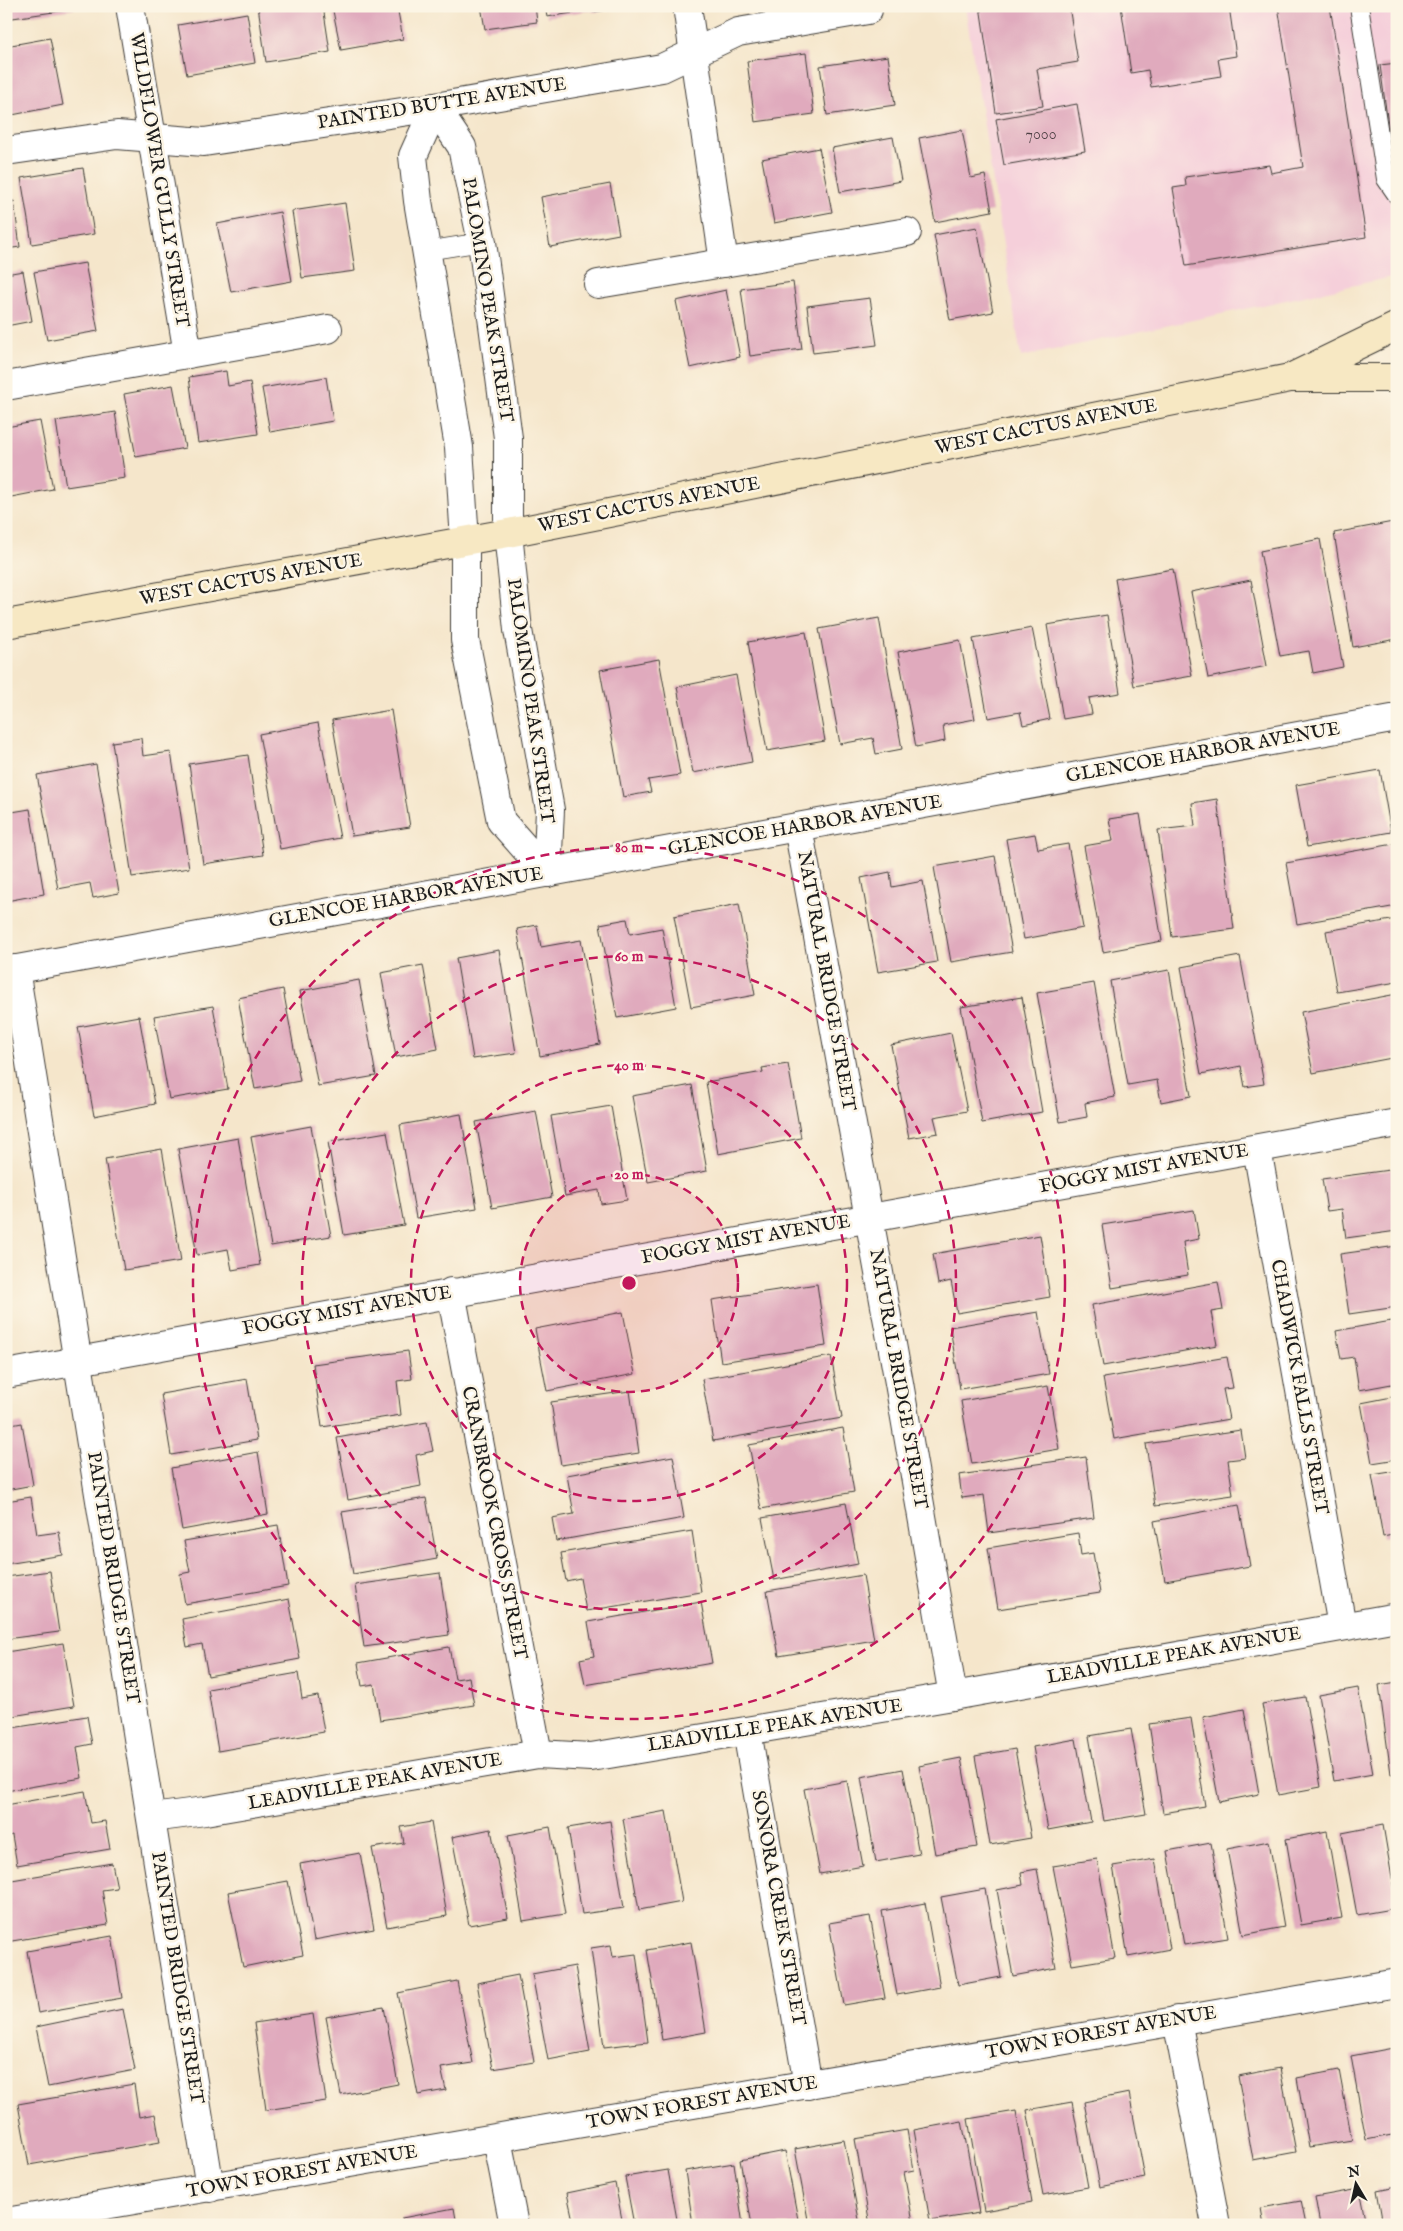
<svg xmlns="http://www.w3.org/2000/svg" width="1403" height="2231" viewBox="0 0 1403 2231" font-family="'IM FELL English',serif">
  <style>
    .built { fill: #f5cfda }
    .building { fill: #e0aabd }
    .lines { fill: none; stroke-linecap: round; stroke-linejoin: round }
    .service-casing { stroke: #3d3a36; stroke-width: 20 }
    .minor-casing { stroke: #3d3a36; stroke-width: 30 }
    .secondary-casing { stroke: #3d3a36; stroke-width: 30 }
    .service { stroke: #fff; stroke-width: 18 }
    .minor { stroke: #fff; stroke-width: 28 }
    .secondary { stroke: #f7e8c3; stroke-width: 28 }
    .ring { fill: none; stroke: #c2185b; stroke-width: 2.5; stroke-dasharray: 9 6 }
    .labels { text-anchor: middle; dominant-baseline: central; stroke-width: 5; stroke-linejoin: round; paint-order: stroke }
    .number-label { font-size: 16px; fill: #4d4044 }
    .street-label { font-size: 19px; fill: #1c1c1c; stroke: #fcf5e5 }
    .centre { fill: #c2185b; stroke: #fcf5e5; stroke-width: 2.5 }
    .ring-label { font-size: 15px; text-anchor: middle; font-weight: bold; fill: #c2185b; stroke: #fcf5e5; stroke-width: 5; stroke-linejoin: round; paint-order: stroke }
  </style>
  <rect width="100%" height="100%" fill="#fcf5e5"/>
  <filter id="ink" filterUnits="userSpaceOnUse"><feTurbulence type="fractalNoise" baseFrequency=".02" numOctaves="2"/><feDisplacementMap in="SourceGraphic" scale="10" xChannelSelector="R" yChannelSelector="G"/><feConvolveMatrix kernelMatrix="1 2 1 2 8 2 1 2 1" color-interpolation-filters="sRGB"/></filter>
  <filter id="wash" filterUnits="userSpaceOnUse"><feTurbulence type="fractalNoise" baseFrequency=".0096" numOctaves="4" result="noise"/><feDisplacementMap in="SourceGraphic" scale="20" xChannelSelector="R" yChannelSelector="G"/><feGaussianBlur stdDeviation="1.12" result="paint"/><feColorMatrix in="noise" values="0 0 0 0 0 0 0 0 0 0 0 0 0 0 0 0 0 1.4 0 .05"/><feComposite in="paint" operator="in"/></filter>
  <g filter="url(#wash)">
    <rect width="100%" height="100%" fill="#f5e6cb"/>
    <polygon class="built" points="965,6 1397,6 1397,276 1021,357"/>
    <g id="blocks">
      <g class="building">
        <polygon points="6,6 73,6 74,9 6,19"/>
        <polygon points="258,6 323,6 330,52 266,62"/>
        <polygon points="332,6 397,6 403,39 341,50"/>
        <polygon points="481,6 535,6 537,22 485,29"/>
        <polygon points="545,6 614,6 615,9 593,12 592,10 547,17"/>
        <polygon points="980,6 1069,6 1078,62 1037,69 1043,106 996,113"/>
        <polygon points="1121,6 1229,6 1236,56 1218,59 1221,76 1151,87 1148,70 1131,73"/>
        <polygon points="1278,6 1330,6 1366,237 1186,266 1173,188 1186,186 1185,177 1269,165 1271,173 1303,167"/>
        <polygon points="247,13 255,63 187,75 178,25"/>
        <polygon points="50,38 63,105 12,115 6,83 6,46"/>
        <polygon points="806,53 814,114 755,122 747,61"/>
        <polygon points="888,56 895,105 827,115 820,66"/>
        <polygon points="1397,63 1397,168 1394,169 1380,65"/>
        <polygon points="1077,104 1085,151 1004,165 996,119"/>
        <polygon points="962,130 971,178 985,175 992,211 935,222 919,138"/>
        <polygon points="893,137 901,181 840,192 832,148"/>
        <polygon points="819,148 832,212 774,223 762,159"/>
        <polygon points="83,168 94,234 32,244 21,178"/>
        <polygon points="610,184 619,234 550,247 541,197"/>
        <polygon points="14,201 20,247 6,249 6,202"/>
        <polygon points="345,203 355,271 302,278 292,211"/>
        <polygon points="280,212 292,281 231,292 217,224"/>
        <polygon points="977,227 993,312 950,320 934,235"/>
        <polygon points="85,263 98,331 47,340 34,272"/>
        <polygon points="23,271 32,321 6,326 6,274"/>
        <polygon points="793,282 802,349 750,356 741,289"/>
        <polygon points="726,290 740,357 690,368 676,301"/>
        <polygon points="870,298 877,345 813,353 807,306"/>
        <polygon points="226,371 228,386 250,382 258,434 198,443 189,377"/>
        <polygon points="326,377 333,421 270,432 262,388"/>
        <polygon points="173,385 185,448 136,457 124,394"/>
        <polygon points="115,412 125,478 66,487 56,421"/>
        <polygon points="40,421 53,489 6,498 6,427"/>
        <polygon points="1393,522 1397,542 1397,639 1353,647 1334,533"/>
        <polygon points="1320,539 1343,667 1313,673 1309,651 1280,656 1260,551"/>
        <polygon points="1173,569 1192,676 1134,686 1115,579"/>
        <polygon points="1251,580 1267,666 1208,678 1191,592"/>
        <polygon points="1107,615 1120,693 1089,698 1092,714 1063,719 1047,625"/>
        <polygon points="879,618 902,749 876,754 873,738 840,744 819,629"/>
        <polygon points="1032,628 1050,719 1023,725 1020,712 988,718 973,639"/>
        <polygon points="806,632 825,741 767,751 748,642"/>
        <polygon points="960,640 975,719 943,725 945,741 916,747 898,652"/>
        <polygon points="659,659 680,775 648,780 651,792 623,797 600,670"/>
        <polygon points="736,675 752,762 693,773 677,687"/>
        <polygon points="391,710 410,827 352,836 332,720"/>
        <polygon points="318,723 340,838 280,849 259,734"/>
        <polygon points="141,738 143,756 171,752 189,868 132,877 112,742"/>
        <polygon points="248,755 263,855 203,864 189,764"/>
        <polygon points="96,764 119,893 93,898 90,883 58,889 37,775"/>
        <polygon points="1380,770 1391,832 1307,847 1296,785"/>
        <polygon points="1217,799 1234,929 1172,937 1158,830 1195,826 1192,803"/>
        <polygon points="30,809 44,894 6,901 6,813"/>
        <polygon points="1140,814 1162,941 1103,952 1084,846 1113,841 1109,819"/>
        <polygon points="1035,834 1038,849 1068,844 1083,928 1024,939 1006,839"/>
        <polygon points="1394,844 1397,862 1397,906 1297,924 1286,863"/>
        <polygon points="995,856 1012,952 951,962 934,867"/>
        <polygon points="890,872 892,887 923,881 937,962 878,972 861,878"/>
        <polygon points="739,904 755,995 691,1007 674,916"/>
        <polygon points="627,919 630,934 662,928 676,1007 617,1018 600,924"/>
        <polygon points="1397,919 1397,982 1337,992 1326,931"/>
        <polygon points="537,925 541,947 581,940 600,1044 540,1056 517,929"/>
        <polygon points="499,950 516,1053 473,1059 456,958"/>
        <polygon points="1240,956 1264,1084 1245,1087 1241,1066 1201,1074 1181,967"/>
        <polygon points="423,965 438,1049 396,1057 381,973"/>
        <polygon points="1169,970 1191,1096 1161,1102 1157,1080 1128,1085 1110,981"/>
        <polygon points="359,980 376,1076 318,1086 300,991"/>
        <polygon points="1094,983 1115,1097 1085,1103 1087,1117 1060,1122 1037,993"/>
        <polygon points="283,989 300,1081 255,1089 238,998"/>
        <polygon points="1397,994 1397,1057 1313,1073 1301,1012"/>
        <polygon points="1022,997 1042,1112 982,1123 961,1007"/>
        <polygon points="213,1006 228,1089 169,1099 154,1016"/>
        <polygon points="139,1016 155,1104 94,1116 78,1027"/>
        <polygon points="951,1033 967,1111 934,1117 938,1133 909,1138 891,1045"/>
        <polygon points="788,1064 801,1138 718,1154 706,1082 763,1072 762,1068"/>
        <polygon points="692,1085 707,1171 648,1182 632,1096"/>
        <polygon points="611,1106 627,1200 601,1204 599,1190 565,1196 551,1116"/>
        <polygon points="536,1111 552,1197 492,1208 476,1122"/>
        <polygon points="461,1114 477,1208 416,1218 400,1125"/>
        <polygon points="311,1126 331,1236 271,1246 251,1137"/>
        <polygon points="387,1132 404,1225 344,1235 328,1142"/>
        <polygon points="238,1138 260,1265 232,1270 228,1249 197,1255 178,1149"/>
        <polygon points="162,1149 181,1261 124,1270 105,1159"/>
        <polygon points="1397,1169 1397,1231 1346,1238 1342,1209 1327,1211 1322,1179"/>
        <polygon points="1194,1210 1199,1239 1183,1242 1188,1275 1112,1288 1102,1225"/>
        <polygon points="1040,1235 1050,1297 957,1313 951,1281 938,1284 933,1254"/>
        <polygon points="1397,1246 1397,1307 1349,1314 1340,1254"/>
        <polygon points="1218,1282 1223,1310 1211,1312 1217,1345 1103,1366 1092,1305"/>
        <polygon points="817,1284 826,1346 721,1362 712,1300"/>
        <polygon points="623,1312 635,1374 547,1391 535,1329"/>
        <polygon points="1038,1312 1049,1374 960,1389 950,1327"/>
        <polygon points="1397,1320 1397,1383 1359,1390 1354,1357 1341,1359 1336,1331"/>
        <polygon points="408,1351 412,1379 397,1381 401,1415 322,1427 313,1364"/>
        <polygon points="831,1356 842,1418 713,1441 702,1379"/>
        <polygon points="1227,1357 1233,1388 1223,1389 1229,1419 1114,1439 1103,1378"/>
        <polygon points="247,1379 257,1440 171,1455 161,1394"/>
        <polygon points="1048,1386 1059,1449 972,1464 961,1401"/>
        <polygon points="630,1391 639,1453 561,1465 551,1402"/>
        <polygon points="1397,1396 1397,1459 1372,1463 1361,1403"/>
        <polygon points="427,1422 433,1451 416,1455 421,1486 348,1500 337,1438"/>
        <polygon points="22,1423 33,1485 6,1490 6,1426"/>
        <polygon points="843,1428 854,1492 761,1509 749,1445"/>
        <polygon points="1241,1430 1245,1458 1228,1460 1233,1495 1155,1506 1146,1444"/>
        <polygon points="258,1452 268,1514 182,1530 171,1468"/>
        <polygon points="673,1456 684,1518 556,1541 552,1518 574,1514 567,1475"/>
        <polygon points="1086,1457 1094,1518 989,1533 984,1495 962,1498 959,1475"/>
        <polygon points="1397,1471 1397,1534 1383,1537 1372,1475"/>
        <polygon points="31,1497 37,1535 59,1532 63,1555 6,1564 6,1501"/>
        <polygon points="426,1498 437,1559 353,1574 342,1512"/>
        <polygon points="846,1503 858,1564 774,1580 762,1518"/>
        <polygon points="1239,1505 1250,1566 1165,1581 1154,1521"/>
        <polygon points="278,1525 288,1586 185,1604 180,1574 190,1572 184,1541"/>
        <polygon points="692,1531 701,1592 586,1611 580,1578 566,1581 561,1553"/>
        <polygon points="1078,1533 1081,1555 1093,1553 1100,1593 998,1609 988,1548"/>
        <polygon points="50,1571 59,1632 6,1639 6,1577"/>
        <polygon points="440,1573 449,1635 364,1647 355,1585"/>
        <polygon points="863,1575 874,1640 779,1656 767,1591"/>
        <polygon points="289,1599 300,1659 208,1676 202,1644 187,1647 182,1619"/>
        <polygon points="701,1602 712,1663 585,1685 580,1659 594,1656 588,1622"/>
        <polygon points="63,1643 74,1706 6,1717 6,1652"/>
        <polygon points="449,1647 455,1679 469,1677 474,1705 380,1720 374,1684 362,1686 358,1663"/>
        <polygon points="298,1673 302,1699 318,1696 324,1732 218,1751 208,1689"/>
        <polygon points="1397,1682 1397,1773 1391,1774 1379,1685"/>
        <polygon points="1358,1688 1373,1774 1334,1781 1319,1695"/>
        <polygon points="1305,1697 1321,1787 1278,1795 1262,1704"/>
        <polygon points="1244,1709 1259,1794 1219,1802 1203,1717"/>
        <polygon points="87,1716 92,1744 77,1747 82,1778 6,1791 6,1729"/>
        <polygon points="1191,1718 1205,1806 1163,1813 1149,1724"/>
        <polygon points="1131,1729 1146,1814 1104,1821 1089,1736"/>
        <polygon points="1076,1739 1091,1822 1048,1830 1033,1747"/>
        <polygon points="1015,1749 1031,1838 990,1845 975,1756"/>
        <polygon points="961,1758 977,1847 935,1854 919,1766"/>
        <polygon points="903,1769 919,1854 876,1862 861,1777"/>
        <polygon points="847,1781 863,1866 820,1874 804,1789"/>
        <polygon points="85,1791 91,1823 105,1821 110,1849 17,1865 12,1835 6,1837 6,1805"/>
        <polygon points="666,1811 682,1902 639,1910 623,1819"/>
        <polygon points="610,1821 624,1908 582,1914 568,1828"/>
        <polygon points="431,1822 447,1916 387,1927 372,1848 404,1843 401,1827"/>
        <polygon points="1383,1825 1397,1908 1357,1915 1342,1833"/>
        <polygon points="550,1827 565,1914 523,1921 508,1835"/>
        <polygon points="491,1829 508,1918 469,1925 452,1837"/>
        <polygon points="1327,1831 1342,1918 1301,1925 1286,1839"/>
        <polygon points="1269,1841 1284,1927 1243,1935 1227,1849"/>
        <polygon points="1211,1843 1228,1938 1184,1945 1167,1851"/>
        <polygon points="360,1853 374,1929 314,1940 300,1864"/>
        <polygon points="1097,1859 1115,1958 1072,1965 1053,1866"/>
        <polygon points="1155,1859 1170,1949 1128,1957 1113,1866"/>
        <polygon points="112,1863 117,1888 102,1890 108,1925 6,1942 6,1881"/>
        <polygon points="1037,1869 1056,1968 1013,1976 997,1890 1023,1885 1021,1872"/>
        <polygon points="288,1881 303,1955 243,1967 228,1892"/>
        <polygon points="985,1889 1001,1977 958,1985 941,1897"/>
        <polygon points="925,1903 940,1987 897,1995 882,1911"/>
        <polygon points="870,1916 885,1998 844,2005 829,1923"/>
        <polygon points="112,1936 122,1998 38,2013 27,1951"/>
        <polygon points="691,1942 706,2032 662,2040 647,1950"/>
        <polygon points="611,1945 613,1957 636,1954 648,2042 604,2047 591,1948"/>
        <polygon points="575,1966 590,2052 548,2060 532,1974"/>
        <polygon points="518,1975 534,2062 493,2069 477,1983"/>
        <polygon points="457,1981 473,2063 441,2068 446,2090 418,2095 398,1993"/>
        <polygon points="384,2007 398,2084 341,2095 326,2017"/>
        <polygon points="123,2009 135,2070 48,2087 36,2027"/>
        <polygon points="313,2014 326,2101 266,2110 254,2023"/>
        <polygon points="1393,2048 1397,2066 1397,2134 1366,2140 1351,2056"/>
        <polygon points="1280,2068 1296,2152 1253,2160 1238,2076"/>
        <polygon points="1339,2070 1352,2140 1309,2147 1297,2078"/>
        <polygon points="134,2084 139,2117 155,2114 160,2142 29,2165 18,2104"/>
        <polygon points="1129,2093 1145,2178 1100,2187 1084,2102"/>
        <polygon points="1072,2102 1088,2187 1043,2195 1027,2110"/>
        <polygon points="1016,2111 1032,2202 984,2211 968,2119"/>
        <polygon points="962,2121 979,2213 930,2221 914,2130"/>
        <polygon points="907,2130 914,2170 904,2172 913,2222 900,2225 870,2225 855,2139"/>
        <polygon points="844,2140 860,2225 809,2225 795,2149"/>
        <polygon points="785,2151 799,2225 752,2225 740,2160"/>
        <polygon points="734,2163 743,2225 693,2225 685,2171"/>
        <polygon points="668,2170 678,2225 634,2225 625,2177"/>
        <polygon points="615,2183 623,2225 574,2225 567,2193"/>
        <polygon points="1397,2186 1397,2225 1383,2225 1377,2190"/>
        <polygon points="1359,2189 1366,2225 1320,2225 1315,2197"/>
        <polygon points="1301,2201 1306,2225 1264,2225 1261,2208"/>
        <polygon points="454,2208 457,2225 403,2225 402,2218"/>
      </g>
    </g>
  </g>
  <g filter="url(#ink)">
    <use href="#blocks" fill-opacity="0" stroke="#3d3a36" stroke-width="1"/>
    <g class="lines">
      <g class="service-casing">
        <g id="service">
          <polyline points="1359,6 1386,179 1397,195"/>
          <polyline points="426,251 482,242"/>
        </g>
      </g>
      <g class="minor-casing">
        <g id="minor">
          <polyline points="130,6 188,354"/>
          <polyline points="687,6 724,263"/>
          <polyline points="435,107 413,156 418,201 459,447 465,541 465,640 501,821 547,873"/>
          <polyline points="435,107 462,147 482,242 508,438 508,533 518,630 550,810 547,873"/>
          <polyline points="6,151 117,135 204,142 435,107 662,68 738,32 868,10"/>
          <polyline points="598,284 907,232"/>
          <polyline points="6,386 328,329"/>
          <polyline points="798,827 899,1383 953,1696"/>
          <polyline points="15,969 210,2188"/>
          <polyline points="6,971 1397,718"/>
          <polyline points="1257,1149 1342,1626"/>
          <polyline points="451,1292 538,1754"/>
          <polyline points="6,1374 1397,1123"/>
          <polyline points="747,1731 808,2085"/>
          <polyline points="152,1818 205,1811 538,1754 591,1757 953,1696 1397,1617"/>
          <polyline points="1177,2020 1216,2225"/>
          <polyline points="497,2139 514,2225"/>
          <polyline points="6,2222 1397,1983"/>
        </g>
      </g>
      <g class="secondary-casing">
        <g id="secondary">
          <polyline points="1296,375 1397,326"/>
          <polyline points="6,624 508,533 1290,378 1397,378"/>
        </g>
      </g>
      <use href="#service" class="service"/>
      <use href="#minor" class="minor"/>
      <use href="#secondary" class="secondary"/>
    </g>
  </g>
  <circle cx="629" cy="1283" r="109" fill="#c2185b" fill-opacity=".12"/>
  <g class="ring">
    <circle cx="629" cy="1283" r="109"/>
    <circle cx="629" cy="1283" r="218"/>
    <circle cx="629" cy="1283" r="327"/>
    <circle cx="629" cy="1283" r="436"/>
  </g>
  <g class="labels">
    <g class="number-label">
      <text x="1041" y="135">7000</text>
    </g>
    <g class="street-label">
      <text transform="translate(442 104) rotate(-9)">PAINTED BUTTE AVENUE</text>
      <text transform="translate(159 180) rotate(81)">WILDFLOWER GULLY STREET</text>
      <text transform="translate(487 300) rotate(81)">PALOMINO PEAK STREET</text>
      <text transform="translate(1046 427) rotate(-11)">WEST CACTUS AVENUE</text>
      <text transform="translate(649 505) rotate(-11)">WEST CACTUS AVENUE</text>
      <text transform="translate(251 580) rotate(-10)">WEST CACTUS AVENUE</text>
      <text transform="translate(530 701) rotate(82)">PALOMINO PEAK STREET</text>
      <text transform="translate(1203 753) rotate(-10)">GLENCOE HARBOR AVENUE</text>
      <text transform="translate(805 826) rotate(-10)">GLENCOE HARBOR AVENUE</text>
      <text transform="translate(406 898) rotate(-10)">GLENCOE HARBOR AVENUE</text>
      <text transform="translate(826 981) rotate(80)">NATURAL BRIDGE STREET</text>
      <text transform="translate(1144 1169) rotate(-10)">FOGGY MIST AVENUE</text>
      <text transform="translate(746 1240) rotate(-10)">FOGGY MIST AVENUE</text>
      <text transform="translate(347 1311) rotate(-10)">FOGGY MIST AVENUE</text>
      <text transform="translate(898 1379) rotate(80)">NATURAL BRIDGE STREET</text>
      <text transform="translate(1299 1387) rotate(80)">CHADWICK FALLS STREET</text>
      <text transform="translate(494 1523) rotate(79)">CRANBROOK CROSS STREET</text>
      <text transform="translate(113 1578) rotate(81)">PAINTED BRIDGE STREET</text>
      <text transform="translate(1174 1656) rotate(-10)">LEADVILLE PEAK AVENUE</text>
      <text transform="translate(775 1726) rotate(-9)">LEADVILLE PEAK AVENUE</text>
      <text transform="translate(375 1782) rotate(-10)">LEADVILLE PEAK AVENUE</text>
      <text transform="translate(778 1908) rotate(80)">SONORA CREEK STREET</text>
      <text transform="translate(177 1978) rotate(81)">PAINTED BRIDGE STREET</text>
      <text transform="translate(1101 2033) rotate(-10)">TOWN FOREST AVENUE</text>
      <text transform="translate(702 2103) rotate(-10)">TOWN FOREST AVENUE</text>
      <text transform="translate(302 2172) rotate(-10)">TOWN FOREST AVENUE</text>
    </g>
  </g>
  <circle cx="629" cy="1283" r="8" class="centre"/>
  <g class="ring-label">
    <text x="629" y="852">80 m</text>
    <text x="629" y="961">60 m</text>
    <text x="629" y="1070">40 m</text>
    <text x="629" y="1179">20 m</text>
  </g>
  <rect width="1403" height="2231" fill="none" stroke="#fcf5e5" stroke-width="25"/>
  <g transform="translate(1356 2184) rotate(351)" stroke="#fcf5e5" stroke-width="4" paint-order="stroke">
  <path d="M0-4L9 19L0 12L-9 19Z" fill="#1c1c1c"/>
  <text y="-8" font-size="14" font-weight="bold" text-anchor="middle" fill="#1c1c1c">N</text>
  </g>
</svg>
